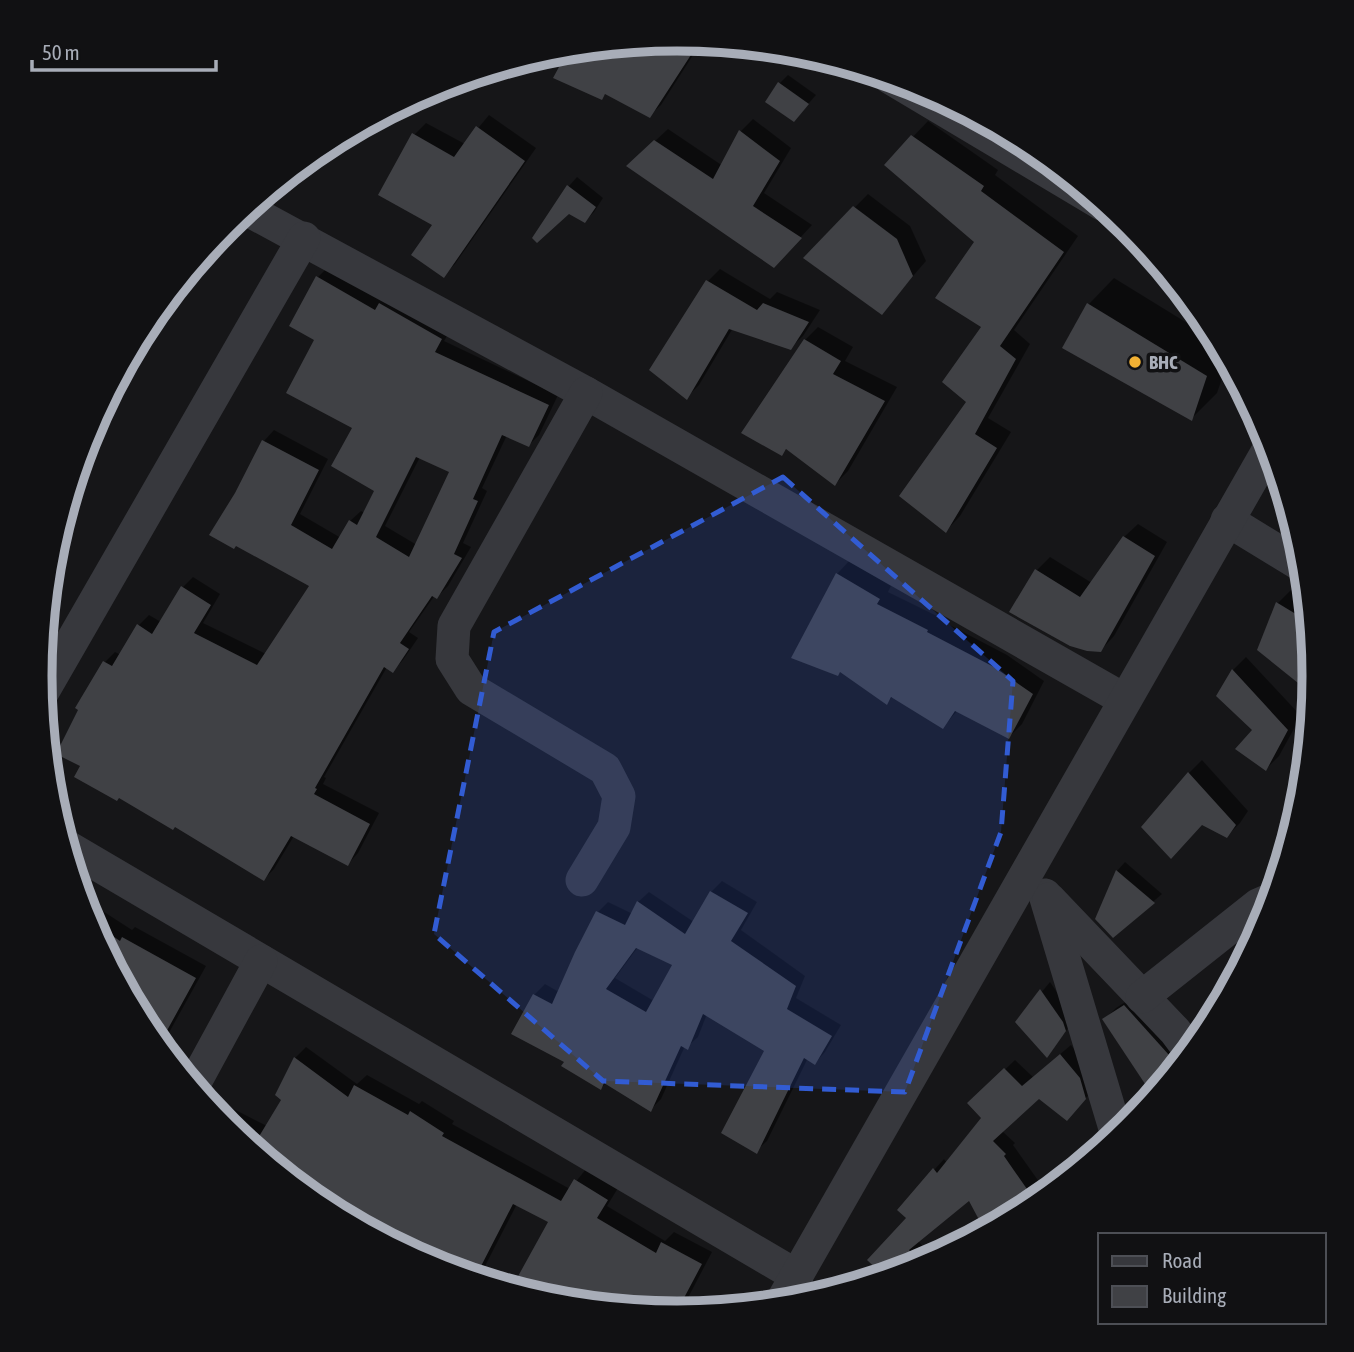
<svg xmlns="http://www.w3.org/2000/svg" width="1354" height="1352" viewBox="0 0 1354 1352" font-family="'Asap Condensed',sans-serif">
  <style>
    .shadow { fill: #0007; fill-rule: evenodd }
    .building { fill: #404145; fill-rule: evenodd }
    .lines { fill: none; stroke-linecap: round; stroke-linejoin: round }
    .minor { stroke: #37383d; stroke-width: 33 }
    .marked { fill: #325cd3; fill-opacity: 0.2; stroke: #325cd3; stroke-width: 5; stroke-dasharray: 14 9; stroke-linejoin: round }
    .poi-dot { fill: #f2b134; stroke: #111113; stroke-width: 2.5 }
    .labels { text-anchor: middle; dominant-baseline: central; stroke-width: 7; stroke-linejoin: round; paint-order: stroke }
    .poi-label { font-size: 19px; font-weight: bold; fill: #a8adb8; stroke: #111113; text-anchor: start }
    .rim { fill: none; stroke: #a8adb8; stroke-width: 9 }
  </style>
  <rect width="100%" height="100%" fill="#161618"/>
  <g class="shadow">
    <polygon points="677,39 702,41 661,105 650,115 607,92 602,98 562,66 536,56 553,51"/>
    <polygon points="788,75 816,95 802,111 779,84"/>
    <polygon points="489,115 536,148 455,264 443,276 435,224 414,135 426,123 465,144"/>
    <polygon points="753,119 791,148 764,193 812,225 786,253 641,154 668,129 723,166 741,131"/>
    <polygon points="928,121 998,170 995,175 1078,236 1014,330 1030,344 988,418 1011,432 960,516 946,531 984,327 976,242 886,165"/>
    <polygon points="577,177 603,198 594,212 585,221 569,212 534,238 569,186"/>
    <polygon points="868,194 910,226 926,261 882,312 805,258"/>
    <path d="M328 267 452 328 444 341 558 395 539 435 529 445 507 435 482 488 487 491 463 543 471 547 448 586 437 597 435 595 409 632 418 638 403 660 393 671 387 667 324 777 326 778 323 784 379 813 358 853 348 864 294 836 274 869 264 879 82 766 105 662 115 652 121 655 139 625 149 615 161 622 183 587 193 577 220 594 203 623 266 654 311 586 236 494 264 441 274 430 328 459 300 514 341 538 350 521 361 511 365 513 376 490 354 427 316 339 318 277ZM420 457 451 471 417 545 385 526Z"/>
    <polygon points="720,269 770,299 777,292 820,310 803,336 790,348 733,328 699,385 687,397 708,281"/>
    <polygon points="1114,278 1218,342 1228,361 1217,393 1191,419 1064,348 1089,304"/>
    <polygon points="818,327 853,347 845,361 897,387 848,471 835,484 788,448 781,454 805,340"/>
    <polygon points="1138,524 1167,542 1114,636 1101,650 1012,611 1037,570 1050,557 1092,583 1124,537"/>
    <polygon points="849,561 891,586 888,592 939,617 938,619 1007,655 1044,681 1022,724 1009,737 958,710 943,727 893,696 887,703 837,574"/>
    <polygon points="1291,590 1307,600 1314,676 1313,688 1259,650 1278,603"/>
    <polygon points="1246,657 1301,716 1279,756 1266,769 1254,730 1218,696 1233,670"/>
    <polygon points="1202,760 1248,811 1240,823 1227,836 1189,773"/>
    <polygon points="1287,850 1281,871 1274,862"/>
    <polygon points="1125,862 1162,894 1113,936 1097,919 1117,871"/>
    <path d="M722 881 757 902 741 930 805 976 796 998 841 1025 825 1052 815 1063 808 1058 767 1141 756 1151 766 1051 707 1014 698 1037 687 1047 685 1046 661 1099 650 1110 607 1082 601 1088 566 1061 534 995 545 984 559 992 598 912 608 902 633 914 638 902 649 892 694 922 711 892ZM638 947 675 964 654 1001 615 978Z"/>
    <polygon points="81,897 132,930 135,927 206,966 161,1047 147,1030 129,996 130,993 126,990 88,920"/>
    <polygon points="1050,982 1071,1013 1074,1021 1047,1055 1017,1022"/>
    <polygon points="1136,995 1187,1054 1144,1107 1141,1101 1151,1091 1105,1019 1116,1008"/>
    <polygon points="1071,1045 1089,1068 1095,1088 1076,1109 1039,1097 1002,1131 1015,1143 1013,1145 1047,1193 1031,1206 987,1230 970,1199 918,1240 931,1259 930,1260 885,1276 869,1260 908,1218 899,1209 944,1159 947,1163 983,1118 970,1103 1015,1060 1033,1077"/>
    <path d="M306 1047 357 1084 367 1075 419 1104 422 1101 454 1121 452 1124 570 1189 586 1169 618 1188 607 1206 665 1241 674 1232 712 1252 680 1313 556 1302 545 1295 535 1296 433 1265 416 1256 419 1249 350 1203 342 1216 322 1206 226 1126 208 1104 214 1099 267 1126 284 1099 295 1058ZM517 1204 550 1222 514 1286 484 1268Z"/>
    <polygon points="1083,1163 1066,1178 1064,1174 1073,1166"/>
  </g>
  <g class="building">
    <polygon points="677,38 700,41 650,118 605,94 602,100 553,78 559,67 533,57 553,51"/>
    <polygon points="778,82 809,104 794,122 765,102"/>
    <polygon points="476,126 525,161 444,278 411,255 432,225 378,195 412,133 454,157"/>
    <polygon points="739,130 780,161 753,206 802,238 774,268 626,166 654,140 713,179"/>
    <polygon points="911,135 984,186 981,191 1064,252 1000,346 1016,359 975,434 997,448 946,533 899,496 966,402 942,382 981,327 935,298 974,242 884,165"/>
    <polygon points="567,185 596,207 585,223 569,214 537,243 532,238"/>
    <polygon points="853,206 897,239 913,276 882,315 803,258"/>
    <path d="M316 276 375 310 379 303 442 339 435 352 549 405 529 447 502 435 473 499 478 501 454 554 462 558 437 599 432 596 400 643 409 649 393 673 384 667 315 788 317 789 314 794 370 824 348 866 291 836 264 881 175 827 173 830 119 798 117 801 74 777 80 766 56 754 78 710 75 708 103 661 112 666 137 624 152 634 181 586 211 605 194 633 257 665 309 586 236 546 234 549 209 535 235 493 262 440 319 470 291 525 332 549 349 520 357 525 374 491 331 466 352 428 286 393 314 340 289 326ZM416 457 449 472 409 557 376 537Z"/>
    <polygon points="706,280 757,310 763,303 809,322 791,350 729,329 687,400 649,370"/>
    <polygon points="1087,303 1207,376 1192,421 1062,348"/>
    <polygon points="804,339 841,361 833,374 885,401 835,486 786,449 782,456 741,433"/>
    <polygon points="1123,536 1155,556 1101,652 1087,651 1070,646 1009,612 1035,569 1080,597"/>
    <polygon points="836,573 880,599 877,604 928,630 927,632 994,667 1033,694 1009,739 955,711 943,729 891,697 887,705 840,672 838,676 791,658"/>
    <polygon points="1276,602 1309,622 1314,676 1313,695 1257,650"/>
    <polygon points="1232,669 1288,730 1266,771 1235,749 1252,730 1216,696"/>
    <polygon points="1188,772 1236,825 1227,838 1202,825 1171,859 1141,827"/>
    <polygon points="1116,870 1155,903 1113,938 1095,919"/>
    <path d="M710 891 748 913 731 941 796 986 787 1009 832 1036 815 1065 804 1058 757 1154 721 1133 764 1051 703 1014 688 1050 681 1046 651 1112 604 1083 601 1090 561 1066 564 1062 511 1034 533 994 552 1004 575 952 596 911 625 925 637 901 685 934ZM636 948 672 965 646 1012 606 989Z"/>
    <polygon points="88,919 120,941 122,937 196,978 159,1045 147,1030"/>
    <polygon points="1040,989 1063,1022 1066,1031 1047,1058 1015,1022"/>
    <polygon points="1124,1005 1178,1065 1153,1096 1102,1019"/>
    <polygon points="1060,1054 1080,1078 1086,1099 1067,1121 1039,1099 993,1141 1006,1154 1004,1156 1036,1202 985,1231 969,1201 909,1250 920,1265 884,1276 867,1260 906,1218 897,1210 933,1168 937,1173 981,1118 967,1103 1004,1068 1022,1086"/>
    <polygon points="294,1057 348,1097 354,1085 408,1115 410,1111 444,1133 442,1136 561,1201 574,1179 608,1200 597,1218 656,1253 661,1242 702,1264 676,1313 552,1301 511,1289 548,1222 513,1204 477,1274 395,1230 393,1234 346,1203 339,1215 322,1206 252,1148 281,1100 275,1095"/>
  </g>
  <g class="lines">
    <g class="minor">
      <polyline points="889,77 1102,204"/>
      <polyline points="246,209 586,393 1125,700"/>
      <polyline points="1227,520 1304,567"/>
      <polyline points="41,695 304,238"/>
      <polyline points="66,846 797,1276"/>
      <polyline points="582,880 614,827 619,796 605,769 471,689 452,659 454,626 586,393"/>
      <polyline points="1045,895 1117,1135"/>
      <polyline points="1049,899 1175,1031 1190,1051"/>
      <polyline points="1142,997 1258,905 1272,899"/>
      <polyline points="193,1086 261,961"/>
      <polyline points="781,1303 1270,447"/>
    </g>
  </g>
  <path class="marked" d="M783 477 1013 681 1001 832 905 1092 603 1081 434 934 494 632Z"/>
  <circle class="poi-dot" cx="1135" cy="362" r="7"/>
  <g class="labels">
    <g class="poi-label">
      <text x="1149" y="362">BHC</text>
    </g>
  </g>
  <path d="M0 0H1354V1352H0ZM52 676a625 625 0 1 1 1250 0a625 625 0 1 1-1250 0Z" fill="#111113" fill-rule="evenodd"/>
  <path class="rim" d="M52 676a625 625 0 1 1 1250 0a625 625 0 1 1-1250 0Z"/>
  <rect x="1098" y="1233" width="228" height="91" fill="#111113" stroke="#4d4f55" stroke-width="2"/>
  <rect x="1112" y="1256" width="35" height="10" fill="#37383d" stroke="#4d4f55" stroke-width="2"/>
  <text x="1162" y="1268" font-size="21" fill="#a8adb8">Road</text>
  <rect x="1112" y="1286" width="35" height="21" fill="#404145" stroke="#4d4f55" stroke-width="2"/>
  <text x="1162" y="1303" font-size="21" fill="#a8adb8">Building</text>
  <path d="M32 60v10h184v-10" fill="none" stroke="#a8adb8" stroke-width="3.5"/>
  <text x="42" y="60" font-size="21" fill="#a8adb8" stroke="#111113" stroke-width="5" paint-order="stroke">50 m</text>
</svg>
